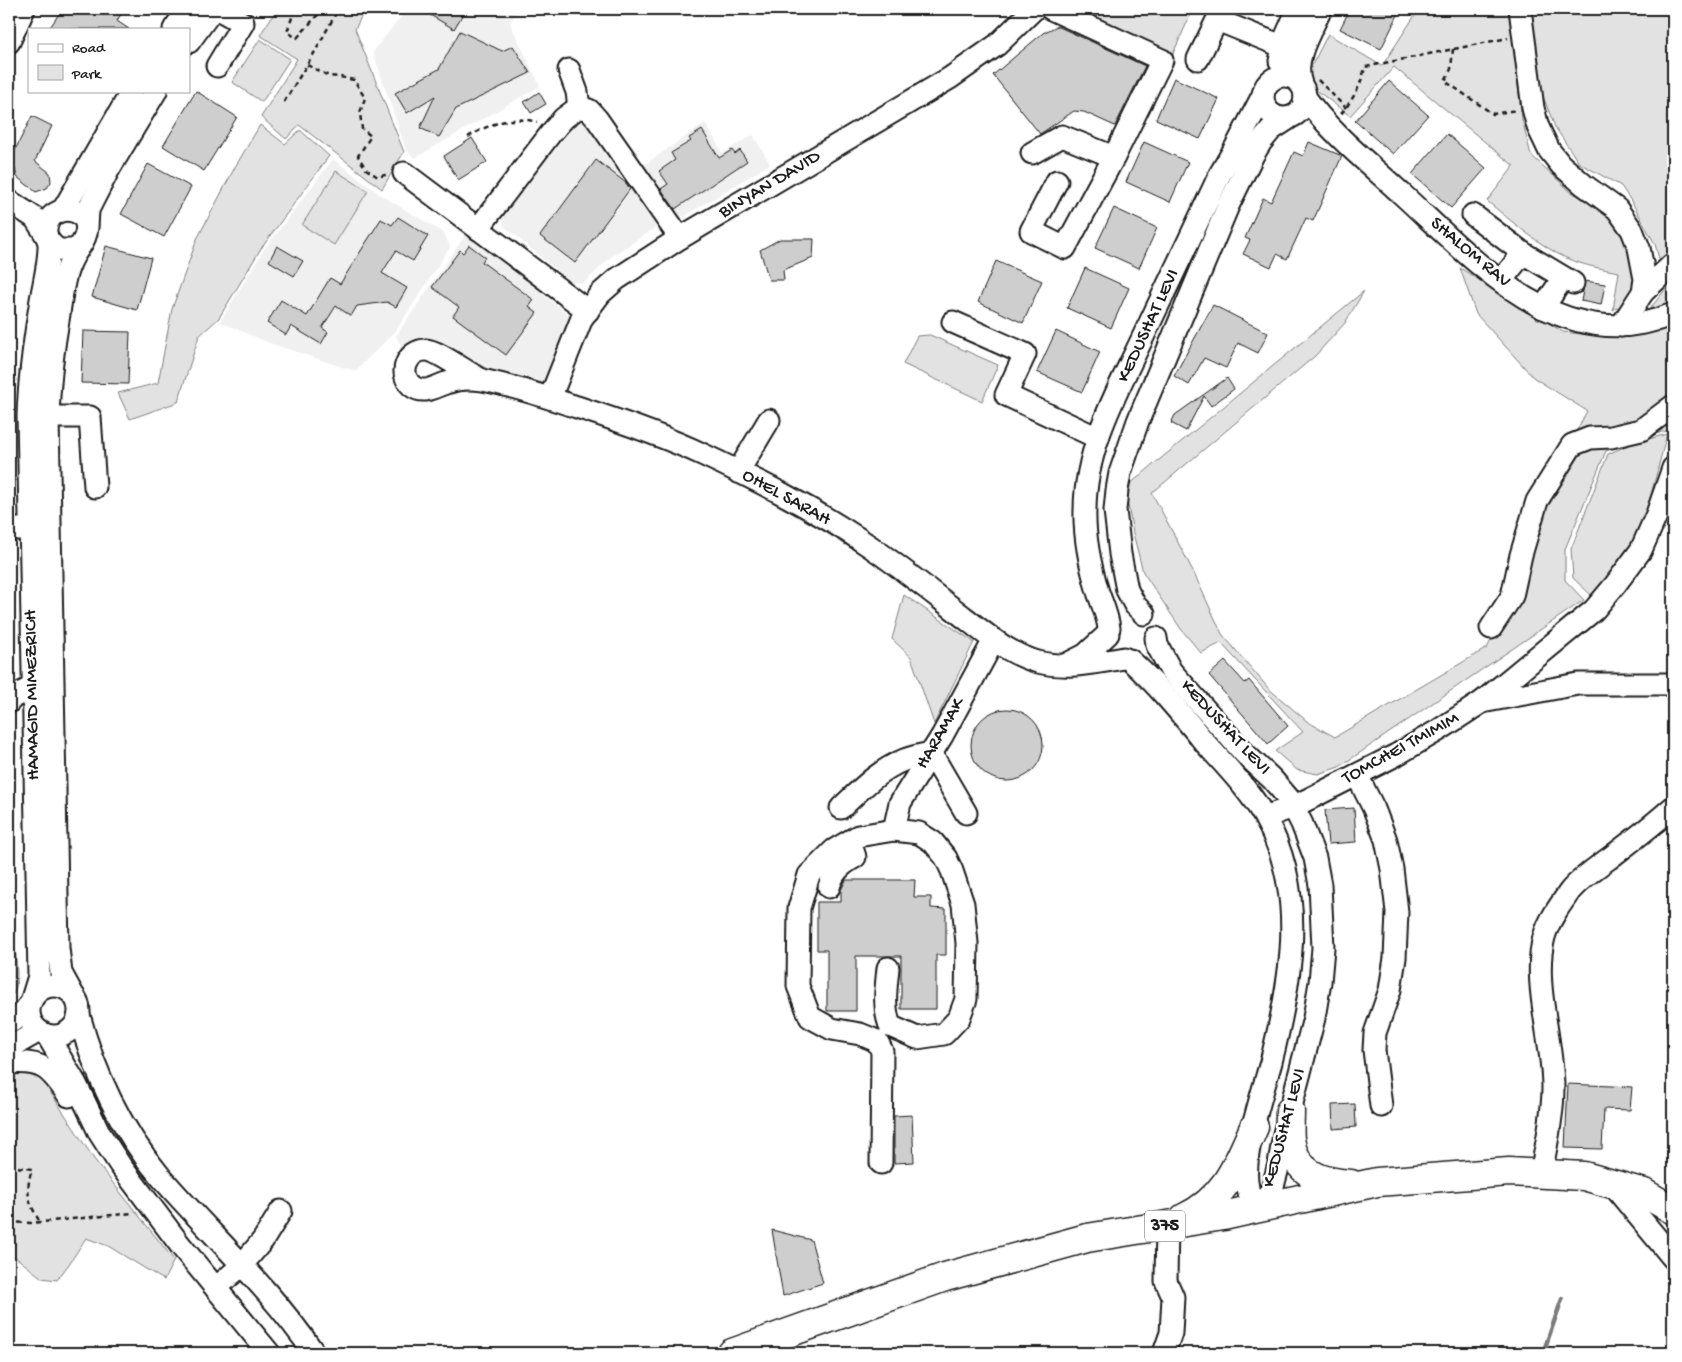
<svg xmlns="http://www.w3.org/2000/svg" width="1682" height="1362" viewBox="0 0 1682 1362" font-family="'Gochi Hand',sans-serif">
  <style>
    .built { fill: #f0f0f0 }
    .green { fill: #e2e2e2; stroke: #7f7f7f }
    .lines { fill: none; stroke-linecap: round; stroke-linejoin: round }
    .stream { stroke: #7a7a7a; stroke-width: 4.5 }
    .building { fill: #cecece; stroke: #1c1c1c }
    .minor-casing { stroke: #1c1c1c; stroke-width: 25 }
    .major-casing { stroke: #1c1c1c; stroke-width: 31 }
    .path { stroke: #1c1c1c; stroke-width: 2.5; stroke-dasharray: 5 4; stroke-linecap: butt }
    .minor { stroke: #fff; stroke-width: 21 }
    .major { stroke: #fff; stroke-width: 28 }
    .labels { text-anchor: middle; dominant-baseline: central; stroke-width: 5; stroke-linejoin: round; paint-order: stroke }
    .shield { fill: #fff; stroke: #606060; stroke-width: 1 }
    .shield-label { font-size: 18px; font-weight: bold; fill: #1c1c1c }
    .street-label { font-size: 19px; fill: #1c1c1c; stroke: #fff }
  </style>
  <rect width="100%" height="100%" fill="#fff"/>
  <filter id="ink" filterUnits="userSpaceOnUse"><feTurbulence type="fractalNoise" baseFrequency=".02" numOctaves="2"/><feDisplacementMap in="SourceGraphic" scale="10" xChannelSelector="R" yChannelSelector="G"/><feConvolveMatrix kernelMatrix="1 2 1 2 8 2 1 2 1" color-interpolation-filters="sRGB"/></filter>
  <g filter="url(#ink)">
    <g class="built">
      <polygon points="407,9 518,9 510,23 540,86 415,158 406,150 373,52"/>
      <polygon points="578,121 595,126 658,226 612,256 584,283 570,282 503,225 502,216"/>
      <polygon points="705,123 723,153 753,135 770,164 678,220 640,168"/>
      <polygon points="333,159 382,196 444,233 450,247 395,332 355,371 272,344 220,322 263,251"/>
      <polygon points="466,234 574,319 544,388 402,347 396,336"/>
    </g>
    <g class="green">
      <polygon points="277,9 365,9 355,29 404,152 382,189 299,125 286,139 261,117 297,59 260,35"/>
      <polygon points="1072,9 1193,9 1172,56"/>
      <path d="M1419 9H1509L1522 119 1531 155 1570 191 1607 214 1622 234 1630 255 1636 281 1628 302 1613 310 1619 272C1601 269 1583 265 1566 258 1540 246 1510 220 1487 201L1514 166 1394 67 1350 116 1311 86 1309 71 1328 34 1382 66Z"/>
      <polygon points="1530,9 1673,9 1673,251 1659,259 1655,244 1633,204 1621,186 1579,163 1555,127 1542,94"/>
      <polygon points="260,39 290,59 262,102 232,82"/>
      <polygon points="260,125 285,144 300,130 329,156 260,250 219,318 199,336 178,402 130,419 118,393 158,383 172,309 197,239 235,167"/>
      <polygon points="336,171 368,191 334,245 302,225"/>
      <polygon points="1460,268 1563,332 1591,335 1621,328 1648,311 1673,280 1673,418 1666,431 1635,440 1606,451 1565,549 1565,580 1584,600 1339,767 1318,774 1297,770 1275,751 1303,732 1221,643 1201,653 1181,629 1143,572 1133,533 1125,488 1364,291 1345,323 1315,356 1152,493 1192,569 1222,634 1269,689 1308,722 1335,737 1487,648 1525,575 1557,468 1587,411 1534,378 1476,314"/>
      <polygon points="930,335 998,365 982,401 903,364 917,336"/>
      <path d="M1667 434C1654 480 1644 540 1611 577 1605 583 1598 589 1591 595L1573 578 1571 549 1608 454 1631 444Z"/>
      <polygon points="904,595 974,642 934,724 911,657 892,639"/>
      <path d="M9 955H16C16 968 21 989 9 998Z"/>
      <polygon points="15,1072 27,1072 41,1078 94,1159 174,1260 164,1280 108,1246 86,1238 69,1264 57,1280 42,1278 9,1252 9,1075"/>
    </g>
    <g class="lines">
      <polyline class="stream" points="1543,1353 1562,1299"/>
    </g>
    <g class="building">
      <polygon points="62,9 112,9 121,14 117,21 129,29 49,29"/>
      <polygon points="420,9 466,9 454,29"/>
      <polygon points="1350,9 1401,9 1381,49 1340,29"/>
      <polygon points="1057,26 1145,66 1115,126 1084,112 1074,111 1040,134 993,75 1043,33"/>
      <polygon points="460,31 502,51 513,46 530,73 456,109 439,137 420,128 435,96 407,113 395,93 439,69"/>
      <polygon points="1174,78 1219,99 1200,139 1156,119"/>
      <polygon points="1389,81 1428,115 1393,154 1355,121"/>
      <polygon points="196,91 237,117 204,171 163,146"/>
      <polygon points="539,92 546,104 531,113 524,102"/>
      <polygon points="32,116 52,126 35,161 50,173 51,182 47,188 36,192 17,177 12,156"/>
      <polygon points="702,130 719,158 732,150 735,154 740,150 747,161 675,209 661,189 668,184 659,171 675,160 671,153 691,141 689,138"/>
      <polygon points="1447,134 1486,168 1451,208 1412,174"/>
      <polygon points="472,138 487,162 458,180 444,156"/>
      <polygon points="1144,142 1188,162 1170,202 1126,182"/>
      <polygon points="1309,142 1342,156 1313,221 1306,218 1287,259 1277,254 1271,267 1243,254 1250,240 1245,238 1263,198 1271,202 1294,152 1303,156"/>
      <polygon points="596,160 626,183 630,189 575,263 540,236"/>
      <polygon points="148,164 191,187 164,237 121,214"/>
      <polygon points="1114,208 1157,228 1139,268 1095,248"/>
      <polygon points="398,217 428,236 413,261 396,251 382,273 407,288 396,307 387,302 357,306 351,316 336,306 322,328 328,332 321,344 291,326 286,335 267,323 281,300 307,316 330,278 340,284 381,219 392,225"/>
      <polygon points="780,239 814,239 813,258 783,270 784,280 769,280 760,250"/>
      <polygon points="469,245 485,257 482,262 534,300 529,307 537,313 506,355 453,316 459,307 432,287 460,250 463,253"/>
      <polygon points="106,246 151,258 137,310 92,297"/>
      <polygon points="277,246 303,261 294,276 269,261"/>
      <polygon points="996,261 1042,281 1023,323 978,302"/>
      <polygon points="1085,268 1129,288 1111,328 1067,308"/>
      <polygon points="1585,281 1605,284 1601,305 1581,301"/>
      <polygon points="1213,305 1268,333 1258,353 1238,343 1226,368 1204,358 1189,385 1174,376"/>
      <polygon points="83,331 130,332 128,384 81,383"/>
      <polygon points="1056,331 1100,352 1082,392 1037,372"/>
      <polygon points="1227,378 1234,389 1211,406 1204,396 1186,431 1171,423 1175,415"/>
      <polygon points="1225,661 1245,683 1249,680 1288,726 1268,744 1209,675"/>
      <circle cx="1007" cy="745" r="36"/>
      <polygon points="1354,808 1356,842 1328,844 1325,810"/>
      <polygon points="846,880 915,880 914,897 931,897 931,908 946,909 946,955 936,955 936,1009 901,1009 901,956 856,956 856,1011 827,1011 827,950 817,950 817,902 841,902 841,890"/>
      <polygon points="1568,1084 1632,1087 1630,1110 1604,1109 1602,1149 1565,1148"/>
      <polygon points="1355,1104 1356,1127 1333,1129 1332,1105"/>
      <polygon points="912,1115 914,1162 894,1163 894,1116"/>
      <polygon points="772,1230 811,1240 823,1283 783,1296"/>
    </g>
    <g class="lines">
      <g class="minor-casing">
        <g id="minor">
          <polyline points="1520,9 1533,108 1538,127 1549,150 1561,165 1584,185 1617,209 1632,230 1639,248 1645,279 1643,292 1621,326"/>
          <polyline points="174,29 188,9"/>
          <polyline points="9,42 24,9"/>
          <polyline points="189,42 213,9"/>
          <polyline points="1198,59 1217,20 1284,47"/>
          <polyline points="1280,61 1286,36 1298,9"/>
          <polyline points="217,66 243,23 218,9"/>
          <polyline points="569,70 577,92 579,107"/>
          <circle cx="1284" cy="97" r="21"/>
          <path d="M1301 84C1292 59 1311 31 1321 9"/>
          <path d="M1305 97C1332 135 1370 164 1404 196 1477 263 1563 360 1673 314"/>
          <polyline points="1032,153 1062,136 1114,157 1162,60 1051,9"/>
          <polyline points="404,173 588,311"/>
          <polyline points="1057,181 1031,231 1065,248 1114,157"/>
          <polyline points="9,201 35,218 46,235"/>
          <polyline points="63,210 132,91"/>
          <polyline points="1473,215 1523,253 1573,283"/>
          <polyline points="87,228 88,210 93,200 109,169 156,91"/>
          <polyline points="478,229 551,133 564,118 579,107 589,110 597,119 680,238"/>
          <polyline points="1501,281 1523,253"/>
          <polyline points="1643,292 1673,264"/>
          <polyline points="1543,308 1563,278"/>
          <polyline points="953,322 1025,354 1006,395 1098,438"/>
          <path d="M482 380C469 374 437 350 426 350 408 350 397 373 412 386 424 395 434 387 446 383 457 379 470 378 482 380 514 386 546 397 577 407 620 421 664 436 704 455 761 482 819 511 871 547 903 569 934 594 965 618 987 635 1011 655 1038 662 1066 669 1096 663 1124 658"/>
          <polyline points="550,398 582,318 600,294 617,279 680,238 950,78 997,45 1034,9"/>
          <polyline points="48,417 90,417 95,487"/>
          <polyline points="738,472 769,420"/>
          <polyline points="9,529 29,529"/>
          <polyline points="1144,614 1135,605 1127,590 1120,554 1115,510 1117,490 1120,473 1138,421 1228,206 1253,155 1261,142 1271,130 1288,119"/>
          <path d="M1109 628C1107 614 1102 604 1098 592 1090 565 1084 538 1085 510 1085 447 1118 390 1144 335 1169 282 1195 228 1220 174L1238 143 1263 95"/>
          <polyline points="1491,628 1512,596 1521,555 1537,501 1572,445 1590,438 1611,437 1641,430 1673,406"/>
          <polyline points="1156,638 1157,645 1171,671 1245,754 1272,779 1290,800 1302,824 1315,858 1320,885 1323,948 1320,982 1314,1018 1284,1134 1279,1164 1272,1190 1254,1210"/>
          <path d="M1130 660C1158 685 1182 715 1206 744 1225 765 1252 793 1265 818 1308 894 1291 982 1271 1062 1262 1094 1241 1156 1248 1188 1249 1195 1252 1202 1254 1210"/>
          <polyline points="1069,663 1085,655 1108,634"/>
          <polyline points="9,702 13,697 33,687"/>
          <polyline points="1482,702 1578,684 1673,684"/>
          <polyline points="1357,775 1374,809 1386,840 1392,869 1397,912 1395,958 1390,990 1375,1033 1374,1050 1381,1106"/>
          <path d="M841 808C860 790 879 770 904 760 912 757 922 755 931 753L966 813"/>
          <polyline points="1265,817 1293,807 1396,755 1439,730 1482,702 1594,610 1615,585 1641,550 1657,514 1673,468"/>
          <polyline points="894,830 900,803 942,736 994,640"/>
          <path d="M829 887C833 872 842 864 855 857L850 841"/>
          <circle cx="54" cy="1011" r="25"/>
          <path d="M72 993 61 973 58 948 48 417C49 382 53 348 59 314 62 292 64 268 78 249 108 209 50 196 46 229 45 238 51 245 59 250H73L79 247"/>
          <path d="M32 999 39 976 28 416C29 379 34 343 40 306 43 284 50 263 49 241"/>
          <path d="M79 1015C94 1072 121 1130 160 1176 211 1235 270 1288 314 1353"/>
          <polyline points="9,1023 19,1017 30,1004"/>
          <polyline points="47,1035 76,1084 100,1134 120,1165 181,1246 269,1353"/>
          <polyline points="9,1048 39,1031"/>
          <path d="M9 1063C43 1060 50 1069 69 1096"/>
          <path d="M881 1163 882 1051 877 1041 860 1034 832 1029 810 1017 798 986 799 908 809 875 834 850 858 836 894 830 919 833 933 842 946 858 952 871 963 904 967 943 966 999 959 1018 944 1034 917 1038 890 1026C883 1007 886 988 888 968"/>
          <path d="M1541 1174C1546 1146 1553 1116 1553 1088 1553 1040 1532 983 1544 937 1549 920 1560 905 1570 891 1581 878 1597 867 1611 857 1632 841 1653 825 1673 807"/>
          <polyline points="1612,1184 1673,1258"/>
          <polyline points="216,1288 242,1265 263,1240 281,1211"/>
          <polyline points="1164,1353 1171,1333 1173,1297 1166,1281 1167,1225"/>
        </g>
      </g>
      <g class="major-casing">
        <g id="major">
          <path d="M1290 1111C1290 1120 1289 1130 1290 1139 1295 1174 1321 1182 1351 1184"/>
          <path d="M1184 1218C1225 1199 1237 1166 1254 1127"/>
          <polyline points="732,1353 945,1277 1087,1238 1223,1216 1377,1182 1509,1172 1584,1176 1644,1193 1673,1210"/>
        </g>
      </g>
      <g class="path">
        <polyline points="271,9 274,10 276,9"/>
        <polyline points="295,9 287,32 297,38 323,9"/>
        <polyline points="1453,49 1451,69 1445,81 1493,114 1516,110"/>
        <polyline points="307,65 329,76 340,77 354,80 365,98 360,113 362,129 371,136 358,156 366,169 378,177 388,174"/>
        <polyline points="1318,80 1346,108"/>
        <polyline points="284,102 316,50 336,13 329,9"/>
        <path d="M1341 114C1353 99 1361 86 1365 67L1508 38"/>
        <path d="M468 137C489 124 512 115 537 122"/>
        <path d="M9 1166 32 1169C25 1192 28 1202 40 1222"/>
        <polyline points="9,1222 31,1223 134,1213"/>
      </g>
      <use href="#minor" class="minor"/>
      <use href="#major" class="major"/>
    </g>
  </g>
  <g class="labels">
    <rect class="shield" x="1145" y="1210.5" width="40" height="31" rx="4"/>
    <g class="shield-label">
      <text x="1165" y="1226">375</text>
    </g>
    <g class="street-label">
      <text transform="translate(770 185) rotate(-31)">BINYAN DAVID</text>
      <text transform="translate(1470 253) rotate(40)">SHALOM RAV</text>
      <text transform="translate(1149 326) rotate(-65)">KEDUSHAT LEVI</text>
      <text transform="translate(786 498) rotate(29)">OHEL SARAH</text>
      <text transform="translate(33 695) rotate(-91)">HAMAGID MIMEZRICH</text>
      <text transform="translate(1225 728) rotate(47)">KEDUSHAT LEVI</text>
      <text transform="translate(941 734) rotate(-60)">HARAMAK</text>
      <text transform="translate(1401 749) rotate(-29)">TOMCHEI TMIMIM</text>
      <text transform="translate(1285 1128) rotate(-75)">KEDUSHAT LEVI</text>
    </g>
  </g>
  <rect width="1682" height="1362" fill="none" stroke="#fff" stroke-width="30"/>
  <rect x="15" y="15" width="1652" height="1332" fill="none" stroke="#1c1c1c" stroke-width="2" filter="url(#ink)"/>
  <rect x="28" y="28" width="162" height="65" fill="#ffffff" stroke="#a4a4a4"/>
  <rect x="38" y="44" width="25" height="8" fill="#ffffff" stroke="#a4a4a4"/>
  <text x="72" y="52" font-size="15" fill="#1c1c1c">Road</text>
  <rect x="38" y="65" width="25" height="15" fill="#e2e2e2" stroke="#a4a4a4"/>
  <text x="72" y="78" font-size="15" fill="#1c1c1c">Park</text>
</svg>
